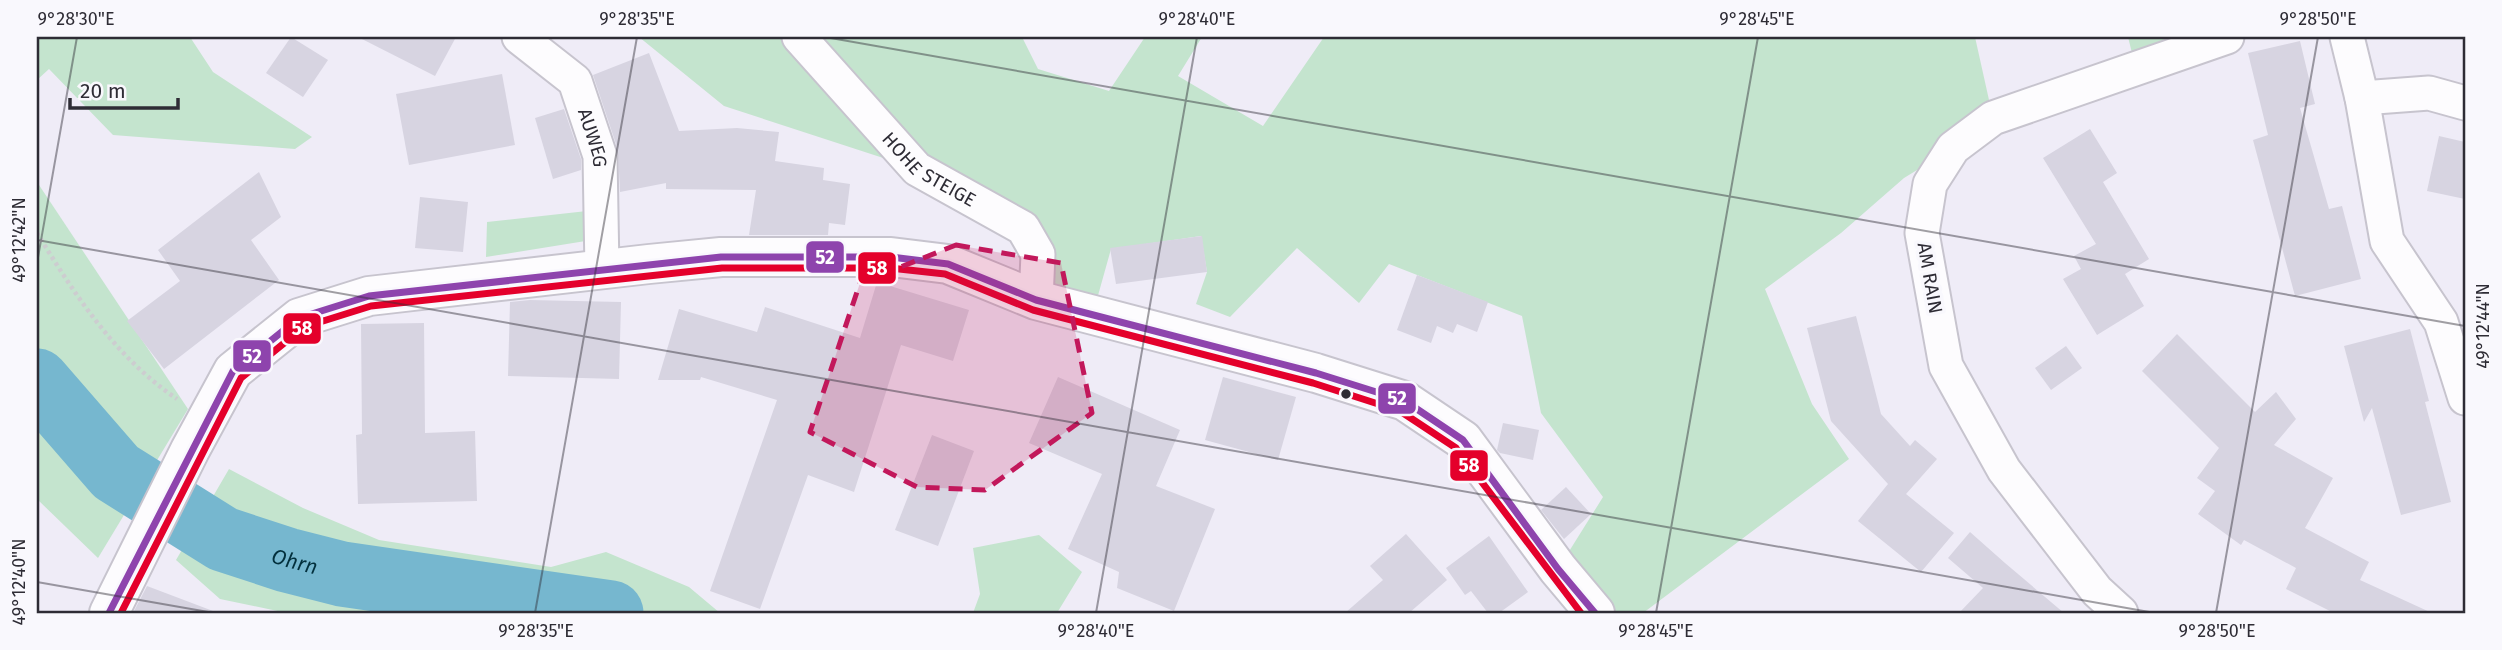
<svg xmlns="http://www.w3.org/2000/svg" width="2502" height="650" viewBox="0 0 2502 650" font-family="'Fira Sans',sans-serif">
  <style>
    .green { fill: #c4e4ce }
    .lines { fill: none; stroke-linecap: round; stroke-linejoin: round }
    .river { stroke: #76b7cf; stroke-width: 65 }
    .building { fill: #d7d4e1 }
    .street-casing { stroke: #c7c4ce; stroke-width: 37 }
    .secondary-casing { stroke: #c7c4ce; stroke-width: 42 }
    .path { stroke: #cdcdd0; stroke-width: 4.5; stroke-dasharray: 3.5 3.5; stroke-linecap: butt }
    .street { stroke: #fdfcfe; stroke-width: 33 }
    .secondary { stroke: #fdfcfe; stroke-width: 38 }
    .bus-1-casing { stroke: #f9f8fd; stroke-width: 12 }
    .bus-2-casing { stroke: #f9f8fd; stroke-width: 12 }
    .bus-1 { stroke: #8e44ad; stroke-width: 7 }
    .bus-2 { stroke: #e4002b; stroke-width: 7 }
    .marked { fill: #c2185b; fill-opacity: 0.2; stroke: #c2185b; stroke-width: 5; stroke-dasharray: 14 9; stroke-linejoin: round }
    .ticks { fill: none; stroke: #2e2c35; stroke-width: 2; stroke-opacity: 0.45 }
    .bus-dot { fill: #2e2c35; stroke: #f9f8fd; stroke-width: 2.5 }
    .labels { text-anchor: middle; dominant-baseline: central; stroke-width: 7; stroke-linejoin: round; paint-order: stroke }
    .street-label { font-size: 19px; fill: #2e2c35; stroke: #f9f8fd }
    .water-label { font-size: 21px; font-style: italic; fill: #03303d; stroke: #f9f8fd }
    .line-badge { stroke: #f9f8fd; stroke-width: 2.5 }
    .badge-label { font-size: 19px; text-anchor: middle; font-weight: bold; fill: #fff }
    .neatline { fill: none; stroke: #2e2c35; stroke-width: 2.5 }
    .ticks-label { font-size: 18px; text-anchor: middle; fill: #2e2c35 }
  </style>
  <rect width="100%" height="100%" fill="#efecf7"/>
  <g class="green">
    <polygon points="37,37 190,37 213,72 312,137 295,149 113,135 49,69 37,80"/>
    <polygon points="639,37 1022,37 1038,69 1109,91 1145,37 1202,37 1178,76 1263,126 1324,37 1975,37 1993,118 1953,148 1904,178 1841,233 1765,289 1812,404 1849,459 1643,613 1595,613 1558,569 1603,497 1541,413 1522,316 1389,264 1359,303 1297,248 1230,317 1196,304 1207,272 1201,236 1111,249 1092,317 1036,300 1038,254 917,169 724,106"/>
    <polygon points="2128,37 2166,37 2167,46 2133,57"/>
    <polygon points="37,182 188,409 98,558 37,499"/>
    <polygon points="596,210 598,239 486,257 487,222"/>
    <polygon points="229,469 303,508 379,540 551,567 606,552 689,587 720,613 287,613 220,599 176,560"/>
    <polygon points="1039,535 1082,572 1057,613 973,613 980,594 973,548"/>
  </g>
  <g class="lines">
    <path class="river" id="s1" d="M37 381 116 472 223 539 287 560 342 574 611 613"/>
  </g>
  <g class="building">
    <polygon points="291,37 328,60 303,97 266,73"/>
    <polygon points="358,37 456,37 435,76"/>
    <polygon points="2300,41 2315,104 2300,108 2329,209 2342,206 2361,279 2295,296 2253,140 2268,135 2248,53"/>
    <polygon points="649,53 679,131 737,128 779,132 775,161 824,168 823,180 850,184 845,225 829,223 828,235 749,235 756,190 666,189 666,183 620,192 618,150 593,75"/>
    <polygon points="502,74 515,145 409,165 396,94"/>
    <polygon points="564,109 581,159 581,170 553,179 535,118"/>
    <polygon points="2090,129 2117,173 2103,182 2149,259 2125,274 2144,306 2097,335 2063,279 2081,269 2074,256 2096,244 2043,158"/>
    <polygon points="2439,136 2465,142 2465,199 2427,191"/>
    <polygon points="259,172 281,217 251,240 279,280 164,369 127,321 180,281 158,250"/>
    <polygon points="420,197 468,202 463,252 415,248"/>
    <polygon points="1202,236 1207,272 1116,284 1110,248"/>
    <polygon points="1417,275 1488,302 1477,332 1457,324 1453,333 1437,326 1431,343 1397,330"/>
    <polygon points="877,282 969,310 953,361 901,345 854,492 808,475 760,609 710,591 777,400 701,377 700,380 658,380 679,309 757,332 765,307 860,338"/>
    <polygon points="530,300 621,302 619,379 508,376 510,302"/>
    <polygon points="1856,316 1881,414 1910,446 1915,440 1937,459 1906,494 1954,533 1921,572 1858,521 1888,484 1831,421 1807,328"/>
    <polygon points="424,323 425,433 475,431 477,501 358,504 356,435 362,434 361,324"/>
    <polygon points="2410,329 2429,401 2425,402 2451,502 2401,515 2372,408 2364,422 2344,346"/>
    <polygon points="2177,334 2255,412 2276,392 2296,419 2274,445 2333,478 2305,528 2369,562 2360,580 2432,613 2334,613 2286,589 2296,568 2244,540 2241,545 2198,514 2215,491 2197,478 2219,448 2142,371"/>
    <polygon points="2066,346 2082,368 2051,390 2035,368"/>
    <polygon points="1058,377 1180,430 1156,486 1215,509 1174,611 1117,588 1119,572 1068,549 1102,474 1029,443"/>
    <polygon points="1223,377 1296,397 1278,460 1205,440"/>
    <polygon points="1503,423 1539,430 1533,460 1500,453 1497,450"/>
    <polygon points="932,435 974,451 938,546 895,530"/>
    <polygon points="1566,487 1591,514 1564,539 1541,510"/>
    <polygon points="1970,532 2005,563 2064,613 1959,613 1983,588 1948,558"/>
    <polygon points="1406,534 1447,580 1409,613 1345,613 1383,580 1370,566"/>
    <polygon points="1489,536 1528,592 1499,613 1488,613 1471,591 1465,595 1446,568"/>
    <polygon points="147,586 213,611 212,613 133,613"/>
  </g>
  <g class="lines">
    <g class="street-casing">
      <g id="street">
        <path id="s2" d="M519 37 575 81 600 156 602 270"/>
        <path id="s3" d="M799 37 917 169 1023 228 1038 254 1036 300"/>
        <polyline points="2347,37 2362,98 2387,241 2441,322 2465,398"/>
        <polyline points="2362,98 2429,93 2465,103"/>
        <polyline points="2121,613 2097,591 2004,470 1946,366 1922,233 1930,184 1953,148 1993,118 2227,37"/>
      </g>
    </g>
    <g class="secondary-casing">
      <polyline id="secondary" points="109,613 190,450 233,371 299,318 369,296 649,264 721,257 891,257 948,264 1036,300 1316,373 1405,401 1463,440 1558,569 1595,613"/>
    </g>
    <path class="path" d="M37 233C75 295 115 357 177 399"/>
    <use href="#street" class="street"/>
    <use href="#secondary" class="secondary"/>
    <g class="bus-1-casing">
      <polyline id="bus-1" points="109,613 233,371 299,318 369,296 721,257 891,257 948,264 1036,300 1316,373 1405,401 1463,440 1558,569 1595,613"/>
    </g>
    <g class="bus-2-casing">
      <polyline id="bus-2" points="121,613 241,378 304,327 371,306 722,268 890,268 945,274 1033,310 1313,383 1400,411 1456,448 1581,613"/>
    </g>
    <use href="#bus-1" class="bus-1"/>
    <use href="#bus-2" class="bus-2"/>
  </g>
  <path class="marked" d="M956 245 1061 263 1092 413 985 490 917 487 810 432 860 283Z"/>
  <path class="ticks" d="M825 37 2465 326M37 240 2155 613M37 263 77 37M37 582 214 613M535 613 637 37M1096 613 1197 37M1656 613 1758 37M2216 613 2318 37"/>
  <circle class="bus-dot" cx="1346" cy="394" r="6"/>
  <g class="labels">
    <g class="street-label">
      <text stroke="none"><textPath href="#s2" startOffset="131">AUWEG</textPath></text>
      <text stroke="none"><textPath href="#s3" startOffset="187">HOHE STEIGE</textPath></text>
      <text transform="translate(1930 278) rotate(80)">AM RAIN</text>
    </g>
    <g class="water-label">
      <text stroke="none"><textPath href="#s1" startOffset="322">Ohrn</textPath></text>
    </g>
  </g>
  <g class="line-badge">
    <rect x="805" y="240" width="40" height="34" rx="7" fill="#8e44ad"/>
    <rect x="857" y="251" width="40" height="34" rx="7" fill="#e4002b"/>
    <rect x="282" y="312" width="40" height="33" rx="7" fill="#e4002b"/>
    <rect x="232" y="339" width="40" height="34" rx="7" fill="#8e44ad"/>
    <rect x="1377" y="382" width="40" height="33" rx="7" fill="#8e44ad"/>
    <rect x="1449" y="449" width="40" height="33" rx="7" fill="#e4002b"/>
  </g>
  <g class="badge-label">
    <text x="825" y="264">52</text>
    <text x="877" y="275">58</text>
    <text x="302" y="335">58</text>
    <text x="252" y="363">52</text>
    <text x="1397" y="405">52</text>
    <text x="1469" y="472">58</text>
  </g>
  <rect width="2502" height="650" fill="none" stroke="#f9f8fd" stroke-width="77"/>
  <path d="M70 98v10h108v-10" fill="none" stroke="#2e2c35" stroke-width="3.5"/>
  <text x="80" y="98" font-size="21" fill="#2e2c35" stroke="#f9f8fd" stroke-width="5" paint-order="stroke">20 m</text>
  <rect x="38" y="38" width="2426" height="574" class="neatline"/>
  <g class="ticks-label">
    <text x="76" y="25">9°28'30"E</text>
    <text x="637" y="25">9°28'35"E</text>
    <text x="1197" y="25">9°28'40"E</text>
    <text x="1757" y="25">9°28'45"E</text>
    <text x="2318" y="25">9°28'50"E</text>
    <text transform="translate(19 240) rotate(-90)" y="6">49°12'42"N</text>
    <text transform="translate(2483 326) rotate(-90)" y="6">49°12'44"N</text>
    <text transform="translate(19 582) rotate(-90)" y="6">49°12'40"N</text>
    <text x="536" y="637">9°28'35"E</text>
    <text x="1096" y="637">9°28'40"E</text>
    <text x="1656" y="637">9°28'45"E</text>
    <text x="2217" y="637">9°28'50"E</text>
  </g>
</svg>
